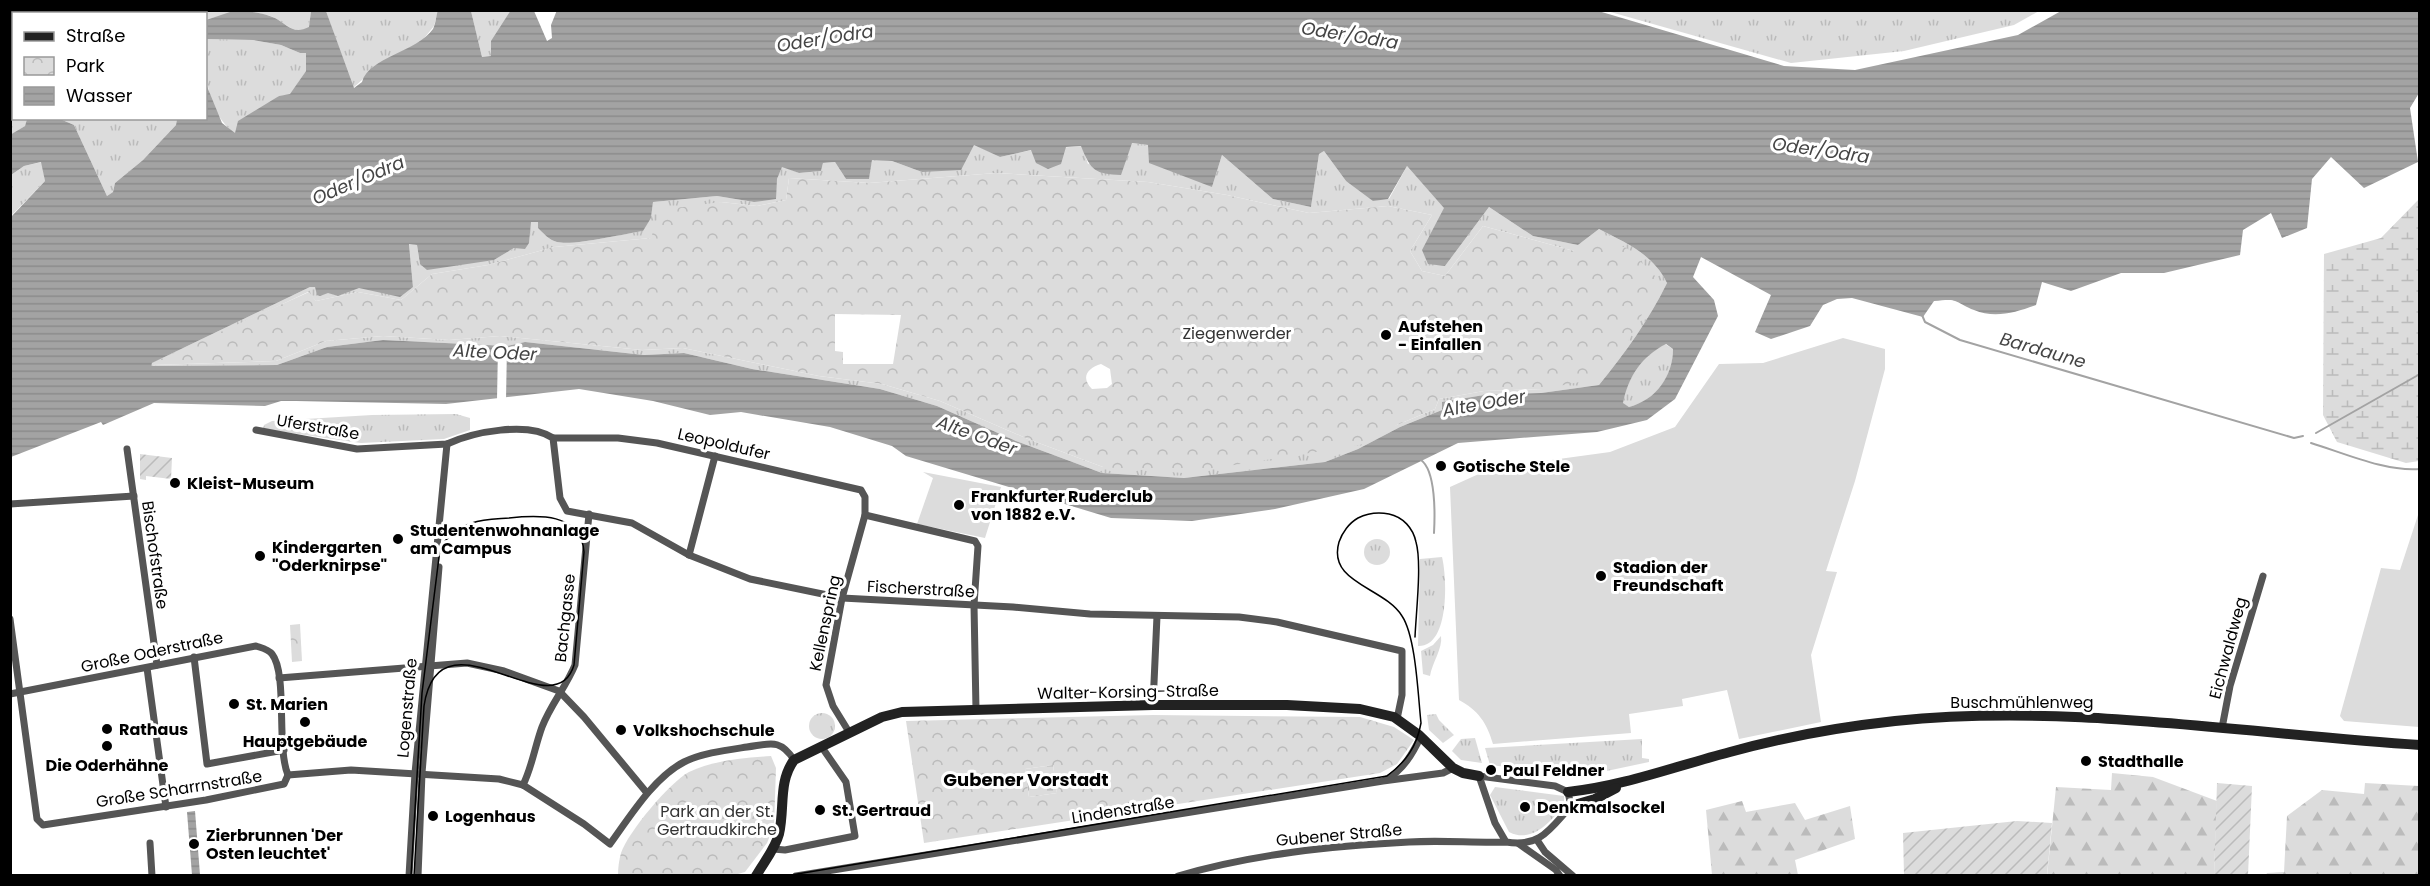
<svg xmlns="http://www.w3.org/2000/svg" width="2430" height="886" viewBox="0 0 2430 886" font-family="Poppins,sans-serif">
  <style>
    .grass { fill: url(#grass-tufts); fill-rule: evenodd }
    .forest { fill: url(#forest-firs) }
    .wetland { fill: url(#wetland-marsh) }
    .cemetery { fill: url(#cemetery-stones) }
    .park { fill: url(#park-crowns); fill-rule: evenodd }
    .garden { fill: url(#garden-furrows) }
    .pitch { fill: #dcdcdc }
    .water { fill: url(#water-rules); fill-rule: evenodd }
    .pier { fill: #fff }
    .lines { fill: none; stroke-linecap: round; stroke-linejoin: round }
    .stream { stroke: #a3a3a3; stroke-width: 2 }
    .street { stroke: #555; stroke-width: 7 }
    .secondary { stroke: #222; stroke-width: 10 }
    .tram { stroke: #000; stroke-width: 1.5 }
    .poi-dot { fill: #000; stroke: #fff; stroke-width: 2 }
    .labels { text-anchor: middle; dominant-baseline: central; stroke-width: 6; stroke-linejoin: round; paint-order: stroke }
    .poi-label { font-size: 16px; font-weight: bold; fill: #000; stroke: #fff; text-anchor: start }
    .park-label { font-size: 16px; fill: #333; stroke: #fff }
    .street-label { font-size: 16px; fill: #000; stroke: #fff }
    .water-label { font-size: 18px; font-style: italic; fill: #444; stroke: #fff }
    .neighbourhood-label { font-size: 18px; font-weight: bold; fill: #000; stroke: #fff }
  </style>
  <defs>
    <pattern id="grass-tufts" width="24" height="20" patternUnits="userSpaceOnUse" patternTransform="scale(1.5)"><rect width="24" height="20" fill="#dcdcdc"/><path d="M3 7l-1-3M5 7V3M7 7l1-3M15 17l-1-3M17 17v-4M19 17l1-3" fill="none" stroke="#bbb"/></pattern>
    <pattern id="forest-firs" width="22" height="20" patternUnits="userSpaceOnUse" patternTransform="scale(1.5)"><rect width="22" height="20" fill="#dcdcdc"/><path d="M5 1l3.5 6h-7zM16 11l3.5 6h-7z" fill="#bbb"/></pattern>
    <pattern id="wetland-marsh" width="20" height="14" patternUnits="userSpaceOnUse" patternTransform="scale(1.5)"><rect width="20" height="14" fill="#dcdcdc"/><path d="M1 5h8M5 5V1M11 12h8M15 12V8" fill="none" stroke="#bbb"/></pattern>
    <pattern id="cemetery-stones" width="16" height="16" patternUnits="userSpaceOnUse" patternTransform="scale(1.5)"><rect width="16" height="16" fill="#dcdcdc"/><path d="M2 7V4a2 2 0 0 1 4 0v3zM10 15v-3a2 2 0 0 1 4 0v3z" fill="#bbb"/></pattern>
    <pattern id="park-crowns" width="20" height="18" patternUnits="userSpaceOnUse" patternTransform="scale(1.5)"><rect width="20" height="18" fill="#dcdcdc"/><path d="M2 6a3 3 0 1 1 6 0M12 15a3 3 0 1 1 6 0" fill="none" stroke="#bbb"/></pattern>
    <pattern id="garden-furrows" width="10" height="10" patternUnits="userSpaceOnUse" patternTransform="scale(1.5)"><rect width="10" height="10" fill="#dcdcdc"/><path d="M-1 1l2-2M0 10L10 0M9 11l2-2" fill="none" stroke="#bbb"/></pattern>
    <pattern id="water-rules" width="6" height="5" patternUnits="userSpaceOnUse" patternTransform="scale(1.5)"><rect width="6" height="5" fill="#a3a3a3"/><path d="M0 2.5h6" fill="none" stroke="#8b8b8b"/></pattern>
  </defs>
  <rect width="100%" height="100%" fill="#fff"/>
  <g class="grass">
    <polygon points="10,11 236,11 206,20 206,14 14,14 14,118 27,119 25,126 11,135"/>
    <path d="M242 11H311L309 28C294 35 288 25 275 18 266 13 252 13 242 11Z"/>
    <polygon points="326,11 438,11 434,26 421,42 382,62 353,88"/>
    <polygon points="471,11 511,11 491,56 482,57"/>
    <polygon points="1607,11 2039,11 2014,25 1904,51 1791,63"/>
    <path d="M206 39 253 40 281 45 300 53H306V71L290 95 279 96 235 134C204 108 206 77 206 39Z"/>
    <polygon points="60,119 177,119 176,125 143,160 115,183 113,192 107,196 74,125"/>
    <path d="M1131 143 1148 145 1212 187 1222 155 1273 199 1311 207 1319 154 1324 151 1346 181 1389 199 1407 166 1445 208 1423 250 1445 266 1489 207 1533 236 1578 245 1599 229C1626 243 1653 254 1667 283 1649 320 1625 353 1599 385L1541 393 1484 395 1443 402 1442 410 1400 427 1358 449 1325 462 1184 478 1102 473 1016 441 937 406 880 389 752 369 684 353 644 355 525 342 507 346 383 340 327 347 277 365 150 366 152 363 310 287H315L338 296 359 287 389 293 413 287 409 243 417 245 420 264 494 260 514 248 529 243 530 222H539L538 228C543 233 549 240 557 242 574 246 623 234 642 231L651 218 653 202 717 196 754 202 777 179 782 166 799 173 821 171 823 163 835 162 846 179 869 178 872 159 892 161 922 172 974 144 1000 157 1032 150 1082 146 1088 164ZM996 173 1148 182 1227 195 1309 213 1388 206 1432 215 1410 251 1422 271 1445 276 1483 226 1574 251 1543 389 1484 391 1439 399 1435 409 1397 425 1103 467 1028 439 940 401 882 384 819 376 683 348 642 350 500 336 449 340 383 336 326 341 276 361 153 365 308 292 316 301 358 292 401 300 432 274 488 265 554 247 651 238 721 202 757 206 786 200 789 178 869 183Z"/>
    <polygon points="42,162 45,181 11,216 11,175 24,166"/>
    <path d="M1665 344 1673 349C1673 377 1656 400 1629 407L1622 403C1628 377 1642 356 1665 344Z"/>
    <polygon points="456,414 470,418 470,430 444,439 361,443 263,429 264,425 272,421 372,415"/>
    <circle cx="1377" cy="552" r="13"/>
    <path d="M1442 557C1447 577 1450 647 1418 646L1420 559Z"/>
    <path d="M1441 636C1443 648 1432 663 1430 676L1423 674 1421 651 1433 645Z"/>
    <circle cx="822" cy="726" r="13"/>
    <polygon points="1436,714 1439,720 1454,735 1443,743 1429,730 1427,715"/>
    <polygon points="1475,738 1482,763 1461,760 1452,751 1461,739"/>
    <polygon points="1642,739 1642,758 1649,759 1649,762 1583,776 1490,765 1485,748"/>
    <path d="M1495 787 1564 796V804C1552 821 1532 844 1509 832L1490 795Z"/>
  </g>
  <g class="forest">
    <polygon points="2112,773 2153,777 2217,801 2214,875 2047,876 2056,787 2111,790"/>
    <polygon points="2365,783 2419,786 2419,875 2266,875 2267,873 2284,872 2287,816 2322,790 2364,794"/>
    <polygon points="1742,801 1746,812 1795,803 1805,820 1850,806 1855,839 1795,860 1798,875 1712,875 1706,810"/>
  </g>
  <polygon class="wetland" points="2419,199 2419,461 2406,463 2337,442 2323,415 2324,254 2381,238"/>
  <polygon class="cemetery" points="1053,765 1057,793 1029,797 1025,769"/>
  <g class="park">
    <path d="M996 173 1148 182 1227 195 1309 213 1388 206 1432 215 1410 251 1422 271 1445 276 1483 226 1574 251 1598 239 1627 248 1656 277 1652 295 1626 345 1595 379 1543 389 1484 391 1439 399 1435 409 1397 425 1360 445 1183 473 1103 467 1028 439 940 401 882 384 819 376 683 348 642 350 500 336 449 340 383 336 326 341 276 361 152 365 154 362 309 292 316 301 358 292 401 300 432 274 488 265 554 247 651 238 660 210 721 202 757 206 786 200 789 178 869 183ZM835 314 901 315 893 364H843V352L835 351ZM1101 364 1110 369 1112 384 1107 388 1092 389C1080 377 1088 368 1101 364Z"/>
    <polygon points="300,624 302,661 292,662 290,625"/>
    <path d="M1153 715 1360 717 1394 727 1414 740 1397 764 1380 773 924 843 906 721ZM1053 765 1057 793 1029 797 1025 769Z"/>
    <path d="M771 756 776 768 774 826 767 843 745 872 731 876 618 875C618 868 619 860 621 853 628 832 670 782 689 772 715 760 743 758 771 756Z"/>
  </g>
  <g class="garden">
    <polygon points="140,454 172,458 171,479 146,476 146,480 140,479"/>
    <polygon points="2217,783 2252,786 2248,875 2214,875"/>
    <polygon points="2017,821 2052,823 2047,875 1904,875 1903,833"/>
  </g>
  <g class="pitch">
    <path d="M1843 338 1885 349V369L1855 481 1826 571 1837 572 1811 655 1821 722 1739 739 1727 690 1682 699 1683 706 1629 714 1631 733 1493 744C1487 723 1478 710 1459 700L1450 487 1492 468 1610 452 1675 427 1719 364 1763 363Z"/>
    <polygon points="923,472 1001,487 985,538 917,524 933,478"/>
    <polygon points="2419,512 2419,727 2344,721 2340,716 2381,568 2400,570"/>
  </g>
  <g class="water">
    <path d="M236 10C247 11 265 13 275 18 288 25 293 35 309 27L311 11H326L354 88 362 82C369 57 417 52 433 29 436 23 436 16 438 10L471 11 482 57 491 56V41L511 10 534 11 547 41 552 38 551 25 557 10H1595L1784 66 1855 70 2018 35 2061 11H2419V93L2410 108 2418 162 2364 188 2331 157 2312 179 2307 228 2282 238 2271 213 2243 230 2240 255 2164 273H2121L2071 291 2042 282 2036 305C2017 312 1995 319 1974 310 1953 301 1959 298 1934 301L1923 317 1852 298 1837 299 1823 305 1810 326 1771 339 1755 332 1771 295 1701 257 1693 277 1714 300 1718 316 1675 399 1647 420 1597 432 1458 443 1364 489 1275 509 1192 521 1111 518 906 456 892 446 830 427 741 412 710 415 653 401 579 389 446 404 296 401H281L265 406 154 403 103 425 101 422 11 457V217L45 181 41 162 24 166 11 175 10 135 25 126 27 119H60L74 125 107 196 113 192 115 183 143 160 176 125 177 119 206 118V84L222 123 235 133 238 121 279 96 290 94 306 71V53H300L281 45 253 40 206 39V20ZM1132 143 1148 145 1149 163 1212 187 1222 155 1273 199 1311 207 1319 154 1324 151 1346 181 1373 201 1388 199 1407 166 1444 208 1422 250 1428 264 1445 266 1489 207 1533 236 1578 245 1599 229C1626 243 1653 254 1667 283 1649 320 1625 353 1599 385L1541 393 1484 395 1442 402V410L1400 427 1358 449 1325 462 1184 478 1102 473 1016 441 937 406 880 389 752 369 684 353 644 355 525 342 507 346 383 340 327 347 277 365 151 366 152 363 310 287H315L317 295 320 296 328 293 338 296 359 288 400 297 413 287 409 244 417 245 420 264 427 270 494 260 514 248 525 249 529 243 531 222H538V228C543 233 549 240 557 242 574 246 623 234 643 231L651 218 653 202 717 196 754 202 776 199 777 179 782 167 799 173 821 171 823 163 835 162 846 179H869L872 160 892 161 922 172 961 170 974 145 1000 157 1031 150 1036 163 1048 169 1061 164 1066 147 1081 146C1091 171 1095 174 1121 175ZM1666 344 1673 349C1673 376 1656 400 1629 407L1623 403C1628 377 1642 356 1666 344Z"/>
    <polygon points="195,811 200,875 192,875 187,812"/>
  </g>
  <polygon class="pier" points="498,346 507,346 506,399 497,400"/>
  <g class="lines">
    <g class="stream">
      <polyline points="1922,315 1925,322 1960,340 2294,438 2303,436"/>
      <polyline points="2316,433 2420,374"/>
      <path d="M2311 443C2344 453 2386 472 2420 469"/>
      <path d="M1421 460C1436 471 1435 515 1434 533"/>
    </g>
    <g class="street">
      <path d="M256 430 357 449 447 444C473 432 528 421 553 438L560 498 567 511 632 523 689 555 750 579 842 598 1013 607 1090 614 1239 617 1277 622 1402 651V695L1397 719"/>
      <polyline points="553,438 618,438 657,443 861,490 865,497 865,515 842,598 826,685 833,706 849,732"/>
      <polyline points="127,449 157,665"/>
      <polyline points="10,504 134,496"/>
      <polyline points="865,515 975,541 978,546 974,605 976,710"/>
      <polyline points="689,555 715,456"/>
      <polyline points="10,619 37,819 43,825 206,800 284,784 288,775"/>
      <polyline points="194,657 207,764 284,750"/>
      <polyline points="147,668 166,807"/>
      <polyline points="279,678 467,663 504,671 559,691 584,717 647,793"/>
      <path d="M10 694 256 646C262 648 268 649 272 654 288 674 276 747 288 775"/>
      <polyline points="1153,705 1157,616"/>
      <polyline points="2222,728 2230,686 2263,576"/>
      <path d="M288 775 351 770 499 779 523 785 584 824 610 844C629 818 654 777 684 762 702 753 727 750 747 747 770 744 780 738 794 760"/>
      <path d="M1385 780C1403 771 1413 753 1421 736"/>
      <path d="M523 785C532 767 535 746 542 727 551 704 566 687 575 665L589 514"/>
      <polyline points="1537,840 1545,852 1573,876"/>
      <polyline points="150,843 152,876"/>
      <polyline points="1519,844 1556,870 1560,876"/>
      <polyline points="773,849 785,850 855,836 846,782 821,746"/>
      <polyline points="409,876 415,773 447,444"/>
      <polyline points="418,876 422,773 439,567"/>
      <polyline points="796,876 1383,781 1443,773 1453,768"/>
      <path d="M1178 876C1253 854 1331 846 1409 842 1441 840 1474 843 1506 842 1540 848 1550 829 1571 806L1568 792 1555 786 1479 776 1495 823 1506 842"/>
    </g>
    <g class="secondary">
      <path d="M1568 792C1624 786 1676 766 1730 752 1784 737 1840 727 1895 721 2070 703 2245 734 2420 745"/>
      <polyline points="1571,806 1595,799 1616,788"/>
      <path d="M756 876C764 862 775 849 779 834 785 808 778 782 794 760L882 717 902 712 1153 705H1287L1360 709 1394 717 1419 735 1453 768 1463 773 1479 776"/>
    </g>
    <g class="tram">
      <path d="M411 876 422 693 440 549C445 538 459 527 472 523 483 519 497 519 509 518 537 515 581 512 584 552L574 665C554 732 439 604 424 706L414 876"/>
      <path d="M785 876 1387 776C1406 762 1417 746 1421 723 1418 696 1416 637 1402 616 1384 587 1327 583 1339 542 1342 533 1349 523 1358 518 1368 513 1379 512 1389 514 1403 517 1413 528 1416 542 1422 563 1416 613 1415 637"/>
    </g>
  </g>
  <g class="poi-dot">
    <circle cx="1386" cy="335" r="6"/>
    <circle cx="1441" cy="466" r="6"/>
    <circle cx="175" cy="483" r="6"/>
    <circle cx="959" cy="505" r="6"/>
    <circle cx="398" cy="539" r="6"/>
    <circle cx="260" cy="556" r="6"/>
    <circle cx="1601" cy="576" r="6"/>
    <circle cx="234" cy="704" r="6"/>
    <circle cx="305" cy="722" r="6"/>
    <circle cx="107" cy="729" r="6"/>
    <circle cx="621" cy="730" r="6"/>
    <circle cx="107" cy="746" r="6"/>
    <circle cx="2086" cy="761" r="6"/>
    <circle cx="1491" cy="770" r="6"/>
    <circle cx="1525" cy="807" r="6"/>
    <circle cx="820" cy="810" r="6"/>
    <circle cx="433" cy="816" r="6"/>
    <circle cx="194" cy="844" r="6"/>
  </g>
  <g class="labels">
    <g class="poi-label">
      <text x="1398" y="326">Aufstehen<tspan x="1398" dy="18">- Einfallen</tspan></text>
      <text x="1453" y="466">Gotische Stele</text>
      <text x="187" y="483">Kleist-Museum</text>
      <text x="971" y="496">Frankfurter Ruderclub<tspan x="971" dy="18">von 1882 e.V.</tspan></text>
      <text x="410" y="530">Studentenwohnanlage<tspan x="410" dy="18">am Campus</tspan></text>
      <text x="272" y="547">Kindergarten<tspan x="272" dy="18">"Oderknirpse"</tspan></text>
      <text x="1613" y="567">Stadion der<tspan x="1613" dy="18">Freundschaft</tspan></text>
      <text x="246" y="704">St. Marien</text>
      <text x="119" y="729">Rathaus</text>
      <text x="633" y="730">Volkshochschule</text>
      <text x="305" y="741" text-anchor="middle">Hauptgebäude</text>
      <text x="2098" y="761">Stadthalle</text>
      <text x="107" y="765" text-anchor="middle">Die Oderhähne</text>
      <text x="1503" y="770">Paul Feldner</text>
      <text x="1537" y="807">Denkmalsockel</text>
      <text x="832" y="810">St. Gertraud</text>
      <text x="445" y="816">Logenhaus</text>
      <text x="206" y="835">Zierbrunnen 'Der<tspan x="206" dy="18">Osten leuchtet'</tspan></text>
    </g>
    <g class="park-label">
      <text x="1237" y="333">Ziegenwerder</text>
      <text x="717" y="811">Park an der St.<tspan x="717" dy="18">Gertraudkirche</tspan></text>
    </g>
    <g class="street-label">
      <text transform="translate(318 427) rotate(10)">Uferstraße</text>
      <text transform="translate(724 444) rotate(13)">Leopoldufer</text>
      <text transform="translate(155 555) rotate(82)">Bischofstraße</text>
      <text transform="translate(921 589) rotate(3)">Fischerstraße</text>
      <text transform="translate(565 618) rotate(-84)">Bachgasse</text>
      <text transform="translate(825 623) rotate(-78)">Kellenspring</text>
      <text transform="translate(2228 648) rotate(-75)">Eichwaldweg</text>
      <text transform="translate(152 652) rotate(-12)">Große Oderstraße</text>
      <text transform="translate(1128 692) rotate(-1)">Walter-Korsing-Straße</text>
      <text x="2022" y="702">Buschmühlenweg</text>
      <text transform="translate(407 708) rotate(-85)">Logenstraße</text>
      <text transform="translate(179 789) rotate(-9)">Große Scharrnstraße</text>
      <text transform="translate(1123 810) rotate(-9)">Lindenstraße</text>
      <text transform="translate(1339 835) rotate(-5)">Gubener Straße</text>
    </g>
    <g class="water-label">
      <text transform="translate(1350 35) rotate(9)">Oder/Odra</text>
      <text transform="translate(825 38) rotate(-9)">Oder/Odra</text>
      <text transform="translate(1821 150) rotate(8)">Oder/Odra</text>
      <text transform="translate(358 180) rotate(-23)">Oder/Odra</text>
      <text transform="translate(2043 350) rotate(16)">Bardaune</text>
      <text transform="translate(495 352) rotate(3)">Alte Oder</text>
      <text transform="translate(1484 403) rotate(-10)">Alte Oder</text>
      <text transform="translate(977 435) rotate(20)">Alte Oder</text>
    </g>
    <g class="neighbourhood-label">
      <text x="1026" y="779">Gubener Vorstadt</text>
    </g>
  </g>
  <rect width="2430" height="886" fill="none" stroke="#000000" stroke-width="24"/>
  <rect x="12" y="12" width="195" height="108" fill="#ffffff" stroke="#999999" stroke-width="1.5"/>
  <rect x="24" y="32" width="30" height="9" fill="#222222" stroke="#999999" stroke-width="1.5"/>
  <text x="66" y="42" font-size="18" fill="#000000">Straße</text>
  <rect x="24" y="57" width="30" height="18" fill="url(#park-crowns)" stroke="#999999" stroke-width="1.5"/>
  <text x="66" y="72" font-size="18" fill="#000000">Park</text>
  <rect x="24" y="87" width="30" height="18" fill="url(#water-rules)" stroke="#999999" stroke-width="1.5"/>
  <text x="66" y="102" font-size="18" fill="#000000">Wasser</text>
</svg>
